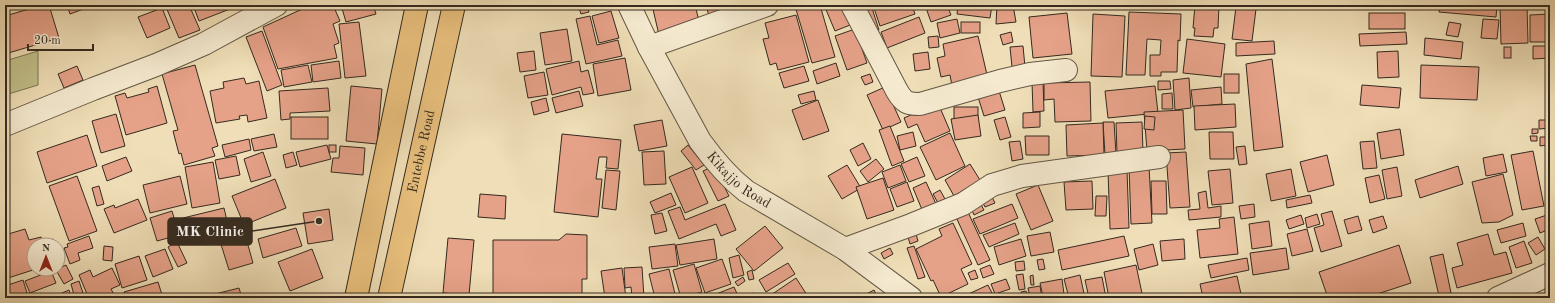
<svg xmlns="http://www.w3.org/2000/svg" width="1555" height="303" viewBox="0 0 1555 303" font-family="'Old Standard TT',serif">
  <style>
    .green { fill: #c1bf89; stroke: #7a7454 }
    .building { fill: #e6a289; stroke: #342a1f }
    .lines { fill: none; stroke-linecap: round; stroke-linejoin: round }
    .minor-casing { stroke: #635745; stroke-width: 24 }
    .major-casing { stroke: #342a1f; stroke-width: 24 }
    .minor { stroke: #f5ead0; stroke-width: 22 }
    .major { stroke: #e8bf7c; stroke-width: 22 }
    .labels { text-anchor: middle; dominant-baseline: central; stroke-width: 3; stroke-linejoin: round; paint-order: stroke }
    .street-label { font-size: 14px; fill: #342a1f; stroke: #f5ead0 }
    .leader { fill: none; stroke: #342a1f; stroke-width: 1.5 }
    .callout-dot { fill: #342a1f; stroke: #f5ead0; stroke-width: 1.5 }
    .callout { fill: #342a1f; stroke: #342a1f; stroke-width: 1.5 }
    .callout-label { font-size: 15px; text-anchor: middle; font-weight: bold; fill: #fff }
  </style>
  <rect width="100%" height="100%" fill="#efdeb7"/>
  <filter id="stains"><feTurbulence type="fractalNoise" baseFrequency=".005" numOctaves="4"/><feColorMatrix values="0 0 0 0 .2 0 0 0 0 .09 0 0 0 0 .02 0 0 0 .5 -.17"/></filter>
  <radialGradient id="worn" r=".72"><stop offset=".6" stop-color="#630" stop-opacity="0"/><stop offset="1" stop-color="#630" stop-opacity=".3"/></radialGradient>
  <polygon class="green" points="38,51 38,85 5,95 5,61"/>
  <g class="building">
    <polygon points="43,5 49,5 59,38 5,54 5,16"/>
    <polygon points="67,5 88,5 89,7 70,14"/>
    <polygon points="173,5 175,9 184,5 189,5 200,30 179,38 166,7"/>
    <polygon points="193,5 229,5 230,9 199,21"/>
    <polygon points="311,5 333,5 340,21 333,24 339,43 334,45 337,58 278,69 263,27"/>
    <polygon points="341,5 373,5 376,14 346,22"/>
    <polygon points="578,5 589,5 587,6 589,12 581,14"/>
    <polygon points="652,5 695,5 700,25 659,35"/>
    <polygon points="706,5 728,5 722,7 724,12 709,16"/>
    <polygon points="798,5 820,5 835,57 812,63 795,6"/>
    <polygon points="824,5 842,5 850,25 835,31"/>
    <polygon points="862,5 871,5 879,30 871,32"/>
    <polygon points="873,5 912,5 915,14 880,26"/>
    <polygon points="925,5 947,5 951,15 931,22"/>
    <polygon points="958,5 992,5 990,18 957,14"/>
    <polygon points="997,5 1013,5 1016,22 996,24"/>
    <polygon points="1018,5 1058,5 1058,8 1018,9"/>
    <rect x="1063" y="5" width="19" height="2"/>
    <rect x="1088" y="5" width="43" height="2"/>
    <polygon points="1135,5 1182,5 1182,8 1135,9"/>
    <polygon points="1195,5 1219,5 1218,28 1214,28 1213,37 1194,36 1195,28 1193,28"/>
    <polygon points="1440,5 1497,5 1496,17 1439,12"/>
    <polygon points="1500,5 1527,5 1528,43 1501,44"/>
    <polygon points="1236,7 1256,9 1252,41 1232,39"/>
    <polygon points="162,8 170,28 147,38 138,17"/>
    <polygon points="611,11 619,38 599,43 592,16"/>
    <polygon points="1129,12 1181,14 1180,41 1178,40 1177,72 1161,72 1161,76 1150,76 1150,55 1160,55 1161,40 1147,39 1145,75 1126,75"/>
    <polygon points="1067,13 1072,54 1033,58 1029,17"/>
    <rect x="1369" y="13" width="36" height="16"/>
    <polygon points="1093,14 1125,16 1122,77 1091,76"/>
    <polygon points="1550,14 1550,42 1530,42 1530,15"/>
    <polygon points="796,15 809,62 778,70 776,63 770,65 763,39 769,38 765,23"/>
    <polygon points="590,16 597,45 618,40 622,56 586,64 576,19"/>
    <polygon points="919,17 925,33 887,48 881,32"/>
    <polygon points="957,19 960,33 940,38 937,23"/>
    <polygon points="1483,19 1499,20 1497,39 1481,38"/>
    <polygon points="359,22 366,76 345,78 339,24"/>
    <rect x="961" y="22" width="19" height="11"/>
    <polygon points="1449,22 1461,24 1458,37 1446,35"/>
    <polygon points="567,29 572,61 545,65 540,33"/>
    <polygon points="855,29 867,63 847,70 835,36"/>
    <polygon points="262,31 282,85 267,91 246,37"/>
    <polygon points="1011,32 1013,42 1003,45 1000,35"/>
    <polygon points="1406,32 1407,44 1360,46 1359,34"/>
    <polygon points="938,36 939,47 929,48 928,37"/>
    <polygon points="978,36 988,79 952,86 950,75 941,77 937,58 945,56 943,44"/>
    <polygon points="1425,38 1463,42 1461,59 1424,55"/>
    <polygon points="1187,39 1225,44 1221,77 1183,73"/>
    <polygon points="1274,41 1275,54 1236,56 1236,43"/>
    <polygon points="1023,46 1025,67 1012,67 1010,47"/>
    <polygon points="1533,46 1550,46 1550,58 1533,59"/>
    <rect x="1504" y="47" width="7" height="11"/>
    <polygon points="534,51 536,70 520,72 517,53"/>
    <polygon points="1398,51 1399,77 1378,78 1377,52"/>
    <polygon points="928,52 930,69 915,71 913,54"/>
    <polygon points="625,58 631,90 598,96 593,64"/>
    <polygon points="1272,59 1283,147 1254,151 1246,64"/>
    <polygon points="339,61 341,78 313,82 311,65"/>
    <polygon points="579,61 581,72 588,70 594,93 583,95 581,87 552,95 546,69"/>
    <polygon points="836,63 840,76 817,84 813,71"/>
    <polygon points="195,65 218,146 212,148 215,156 184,165 181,153 179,154 173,131 178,130 162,74"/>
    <polygon points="308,65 312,82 284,87 281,70"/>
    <polygon points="1421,65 1479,67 1477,100 1420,98"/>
    <polygon points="77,66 83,80 64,88 58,74"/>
    <polygon points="804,66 809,81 784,88 779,73"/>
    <polygon points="544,72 548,95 528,98 524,76"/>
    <polygon points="870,74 873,82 865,85 861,77"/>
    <rect x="1224" y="74" width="15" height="19"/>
    <polygon points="244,78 246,84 259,81 267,118 248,122 247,115 239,116 240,119 216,123 210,91 224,88 223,82"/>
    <polygon points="1189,78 1191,108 1175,110 1173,80"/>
    <polygon points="1066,80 1066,95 1054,95 1053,81"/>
    <polygon points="1043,81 1044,111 1033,112 1032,82"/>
    <polygon points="1158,81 1170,81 1171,89 1158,90"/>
    <polygon points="1090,82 1091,121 1055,122 1054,99 1044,100 1044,83"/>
    <polygon points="1362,85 1401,88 1399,108 1360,105"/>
    <polygon points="157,86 167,123 126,135 115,96 125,93 127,98 149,92 148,89"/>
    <polygon points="351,86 382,89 377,144 346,141"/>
    <polygon points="1155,86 1158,113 1108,118 1105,91"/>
    <polygon points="885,87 901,122 883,130 867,95"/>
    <polygon points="1221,87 1222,104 1193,107 1191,90"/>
    <polygon points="328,88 330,111 290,113 290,119 281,120 279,91"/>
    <polygon points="579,91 583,106 556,113 552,98"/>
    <polygon points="814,91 816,100 801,104 798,95"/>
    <polygon points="999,91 1005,110 984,116 978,97"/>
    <polygon points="1172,93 1173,109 1162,109 1162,94"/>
    <polygon points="546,98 549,111 534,115 531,102"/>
    <polygon points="818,100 829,131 803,140 792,110"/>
    <polygon points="938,103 950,131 925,142 917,124 908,128 904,118"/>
    <polygon points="1235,104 1236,127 1195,130 1194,106"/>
    <rect x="954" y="107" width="24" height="15"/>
    <polygon points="1183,110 1185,149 1147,151 1144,112"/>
    <polygon points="1040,112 1040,127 1023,128 1023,113"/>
    <polygon points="116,114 125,146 101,153 92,121"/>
    <polygon points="978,115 981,136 955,140 951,119"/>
    <polygon points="1145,116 1155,117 1154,130 1144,129"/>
    <rect x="291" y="117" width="37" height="22"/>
    <polygon points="1005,117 1011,137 1000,140 994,120"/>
    <polygon points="662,120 667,146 639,151 634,125"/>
    <polygon points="1539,120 1550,120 1550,128 1539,129"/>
    <polygon points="1103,122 1114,122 1116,154 1105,155"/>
    <polygon points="1142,122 1143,152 1117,153 1116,123"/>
    <polygon points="1103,123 1104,155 1067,156 1066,125"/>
    <polygon points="890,126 904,161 892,166 879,130"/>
    <polygon points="1400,129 1404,155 1381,159 1377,133"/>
    <polygon points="1532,129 1538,129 1538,133 1532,134"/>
    <polygon points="913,132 916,146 900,150 897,136"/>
    <polygon points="1209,132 1233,132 1234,159 1210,159"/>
    <polygon points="950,133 965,166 936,180 920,147"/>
    <polygon points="274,134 277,147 254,151 251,139"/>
    <polygon points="562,134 621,140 618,169 606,168 607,157 599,157 596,179 602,179 598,217 554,212"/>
    <polygon points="87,135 97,166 47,183 37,152"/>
    <polygon points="1025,136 1049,136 1049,155 1026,155"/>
    <polygon points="1530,136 1537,136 1537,141 1531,141"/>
    <polygon points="1540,137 1547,137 1547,145 1540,146"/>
    <polygon points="249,139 251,150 225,157 222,145"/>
    <polygon points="1020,141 1023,159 1012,161 1009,142"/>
    <polygon points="1374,141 1377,168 1363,169 1360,142"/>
    <polygon points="863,143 871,159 858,166 850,150"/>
    <polygon points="327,145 331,159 300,167 296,152"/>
    <rect x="329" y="145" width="7" height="7"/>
    <polygon points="688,145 704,165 696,170 681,151"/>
    <polygon points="340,146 365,148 363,175 331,172 333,158 339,158"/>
    <polygon points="1245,146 1247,164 1239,165 1236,147"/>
    <polygon points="664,151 666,184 644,185 642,152"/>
    <polygon points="1533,151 1544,206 1522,210 1511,155"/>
    <polygon points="263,152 271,176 251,182 244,159"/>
    <polygon points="293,152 297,165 286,168 283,155"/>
    <polygon points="1186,152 1190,207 1170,208 1166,153"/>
    <polygon points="1503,154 1507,172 1486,176 1483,158"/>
    <polygon points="1327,155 1334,185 1308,192 1300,162"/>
    <polygon points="236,156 240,175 219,179 215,160"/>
    <polygon points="126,157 132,171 107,181 102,166"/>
    <polygon points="917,157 925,176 909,182 901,164"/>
    <polygon points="876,159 884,169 868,182 860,171"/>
    <polygon points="213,162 220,203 192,208 185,167"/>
    <polygon points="970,164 980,180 954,196 945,180"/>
    <polygon points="847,165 861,188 842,199 828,176"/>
    <polygon points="900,165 906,181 888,188 882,172"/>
    <polygon points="714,166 729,196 718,201 703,171"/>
    <polygon points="1149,166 1152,223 1131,224 1129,167"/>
    <polygon points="1458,166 1463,184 1420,198 1415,180"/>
    <polygon points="692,167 708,203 685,213 669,177"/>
    <polygon points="1397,167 1402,196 1387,199 1382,170"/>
    <polygon points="1230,169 1233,203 1212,205 1208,171"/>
    <polygon points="1291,169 1296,196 1271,201 1266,174"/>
    <polygon points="606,170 620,171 616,210 602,208"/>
    <polygon points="1127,170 1129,228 1110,229 1108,171"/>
    <polygon points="1503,174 1513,215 1499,222 1482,223 1472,182"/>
    <polygon points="1379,175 1385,199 1370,203 1365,178"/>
    <polygon points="77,176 97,231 69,241 49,186"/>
    <polygon points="180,176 187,204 150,213 143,185"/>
    <polygon points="883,178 894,210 867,219 856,187"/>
    <polygon points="275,179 286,208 244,225 232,196"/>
    <polygon points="1092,181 1093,209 1066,210 1064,182"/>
    <polygon points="1151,181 1166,181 1167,214 1152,214"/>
    <polygon points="907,182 914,201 897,207 890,189"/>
    <polygon points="926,182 937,206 923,212 913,188"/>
    <polygon points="1038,185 1053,221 1031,230 1016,194"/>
    <polygon points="99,186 104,204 97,206 92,188"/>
    <polygon points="940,190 945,199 938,203 933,194"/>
    <polygon points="1206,191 1208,208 1221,206 1221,217 1189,220 1188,210 1200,209 1198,193"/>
    <polygon points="671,193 676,205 655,213 650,202"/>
    <polygon points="480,194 506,196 505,219 478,217"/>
    <polygon points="991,195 995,203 985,207 981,199"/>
    <polygon points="1310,195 1312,203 1287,208 1286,200"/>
    <polygon points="1096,196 1107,196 1106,216 1095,216"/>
    <polygon points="138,199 147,220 114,233 104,209 114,205 115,208"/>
    <polygon points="980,203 984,210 974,215 971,208"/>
    <polygon points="725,204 736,230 721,236 716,224 679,239 668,211 680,207 685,220"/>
    <polygon points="1012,204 1018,218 980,234 973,219"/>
    <polygon points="1254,204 1255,217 1241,219 1239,206"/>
    <polygon points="224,208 228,225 187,235 183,218"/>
    <polygon points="329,209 333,240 308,244 303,213"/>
    <polygon points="172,211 179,235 157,241 150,218"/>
    <polygon points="1332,211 1342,246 1321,252 1314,228 1324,225 1321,214"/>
    <polygon points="968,212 990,260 978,265 956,217"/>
    <polygon points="662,213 667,231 655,234 651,215"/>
    <polygon points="1317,214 1320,224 1307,228 1305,218"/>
    <polygon points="1550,214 1550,229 1540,233 1535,219"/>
    <polygon points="1301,215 1304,224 1289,229 1286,220"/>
    <polygon points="1358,216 1362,230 1348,234 1344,220"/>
    <polygon points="1383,216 1387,228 1373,233 1369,220"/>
    <polygon points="1234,217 1238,254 1200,258 1197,230 1220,228 1219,219"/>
    <polygon points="1269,221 1272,246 1252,249 1249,224"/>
    <polygon points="953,223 972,264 961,269 968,284 941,297 933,280 931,281 916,249 942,236 939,229"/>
    <polygon points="1015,223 1019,234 989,247 983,235"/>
    <polygon points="1523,223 1526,236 1501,243 1497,230"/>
    <polygon points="765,226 783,248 754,271 736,249"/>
    <polygon points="296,228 302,246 263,258 258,239"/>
    <polygon points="25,229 29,240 41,237 43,243 53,239 54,245 34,245 34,269 36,269 5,279 5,248 8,248 5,235"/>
    <polygon points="1307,229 1313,251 1292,256 1287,234"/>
    <polygon points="244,231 253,263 229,270 219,238"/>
    <polygon points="1050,232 1054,252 1031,256 1027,236"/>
    <polygon points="566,234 587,235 587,279 582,279 582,298 493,298 493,240 559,240"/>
    <polygon points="916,234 918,241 910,244 908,237"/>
    <polygon points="1488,234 1494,255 1506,252 1512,273 1457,288 1452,268 1463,265 1457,243"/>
    <polygon points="89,236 93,248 78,253 80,260 70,264 64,248 68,247 67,244"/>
    <polygon points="1124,236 1129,256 1062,270 1058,250"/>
    <polygon points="1538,237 1545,249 1536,255 1528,243"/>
    <polygon points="448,238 474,240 469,295 443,293"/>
    <polygon points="714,239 717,259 680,265 676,245"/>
    <polygon points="1021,239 1026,256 999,265 994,247"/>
    <polygon points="1184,239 1185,259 1162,261 1160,241"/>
    <polygon points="1524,241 1532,263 1516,268 1509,247"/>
    <polygon points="177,242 187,263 178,267 168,247"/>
    <polygon points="675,244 678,266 652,269 649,247"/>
    <polygon points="1153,244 1158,265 1139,270 1134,249"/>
    <polygon points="1399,245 1411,283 1365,298 1328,298 1319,272"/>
    <polygon points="104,246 113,247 112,261 103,260"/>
    <polygon points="914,246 925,277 918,279 907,248"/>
    <polygon points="890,248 893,254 884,259 881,253"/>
    <polygon points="1286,248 1289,269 1253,275 1250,253"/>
    <polygon points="165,249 173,269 153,277 145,256"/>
    <polygon points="312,249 323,278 290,291 278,262"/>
    <polygon points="1443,254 1451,293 1439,296 1430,257"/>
    <polygon points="739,255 744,275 733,278 729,258"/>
    <polygon points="139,256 147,280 122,288 115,264"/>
    <polygon points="1247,258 1249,270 1211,278 1208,265"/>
    <polygon points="722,259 731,284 705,293 696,268"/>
    <polygon points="1043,259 1045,269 1039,270 1037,260"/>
    <polygon points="1024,261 1025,270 1016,271 1015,262"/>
    <polygon points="788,263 795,274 766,292 759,280"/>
    <polygon points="694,264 702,292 681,298 673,270"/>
    <polygon points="66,265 73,279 64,284 56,270"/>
    <polygon points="990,265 994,274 983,278 980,269"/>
    <polygon points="1136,265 1143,298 1109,298 1104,272"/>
    <polygon points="642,267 644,298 632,298 631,287 625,288 624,268"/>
    <polygon points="112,268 120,285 111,289 116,298 82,298 81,296 87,294 79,275 90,270 93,277"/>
    <polygon points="622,268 626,298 605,298 601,271"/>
    <polygon points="669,269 676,298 655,298 649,274"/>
    <polygon points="752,270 754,279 749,280 747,272"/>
    <polygon points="975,270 978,278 971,280 968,273"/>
    <polygon points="51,271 56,283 30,293 25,281"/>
    <polygon points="1023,274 1025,289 1019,290 1016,275"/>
    <polygon points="1033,275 1034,285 1031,285 1030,276"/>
    <polygon points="1080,275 1085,298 1069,298 1064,279"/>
    <polygon points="1237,276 1241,294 1223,298 1203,298 1200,284"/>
    <polygon points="743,277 745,281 738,286 735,282"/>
    <polygon points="1102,277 1106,298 1089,298 1085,280"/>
    <polygon points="796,278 809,298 769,298 768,297"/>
    <polygon points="1006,279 1010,289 995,294 991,284"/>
    <polygon points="1062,279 1064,294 1043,297 1040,283"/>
    <polygon points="23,280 27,293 12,298 6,298 5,286"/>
    <polygon points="79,281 83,293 74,295 71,284"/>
    <polygon points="158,282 163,298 126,298 124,292"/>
    <polygon points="988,285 994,297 962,298 962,297"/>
    <polygon points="1040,286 1042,298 1030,298 1028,288"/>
    <polygon points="734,287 739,298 706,298"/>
    <polygon points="239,288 242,298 199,298"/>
    <polygon points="69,290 72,298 55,298 55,296"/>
    <polygon points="874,290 878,298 859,298"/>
    <polygon points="1026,291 1028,298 1022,298 1021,292"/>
    <polygon points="754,293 755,298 741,298 740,297"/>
  </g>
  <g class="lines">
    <g class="minor-casing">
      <g id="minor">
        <path id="s1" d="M629 5 649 47 700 141C713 159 728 177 746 191L845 249 911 298"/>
        <path d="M852 5 897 91C904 103 908 104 920 104L1000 81 1030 74 1066 70"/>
        <polyline points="649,47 767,5"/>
        <polyline points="5,125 93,89 156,65 204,44 276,5"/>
        <polyline points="845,249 911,225 963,204 992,185 1022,176 1159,157"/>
        <polyline points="1498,298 1550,274"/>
      </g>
    </g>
    <g class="major-casing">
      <g id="major">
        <polyline points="356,298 417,5"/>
        <path id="s2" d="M389 298 454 5"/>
      </g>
    </g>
    <use href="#minor" class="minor"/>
    <use href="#major" class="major"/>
  </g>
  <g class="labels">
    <g class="street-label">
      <text stroke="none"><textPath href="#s2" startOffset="150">Entebbe Road</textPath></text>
      <text stroke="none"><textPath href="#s1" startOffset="209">Kikajjo Road</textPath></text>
    </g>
  </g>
  <path class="leader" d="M319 221L252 231"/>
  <circle class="callout-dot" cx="319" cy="221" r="4"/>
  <rect class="callout" x="168" y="218" width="84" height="27" rx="4"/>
  <g class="callout-label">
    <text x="210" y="236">MK Clinic</text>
  </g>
  <rect width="1555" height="303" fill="none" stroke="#efdeb7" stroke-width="20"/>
  <rect x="6" y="6" width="1543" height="291" fill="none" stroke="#342a1f" stroke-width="2"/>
  <rect x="10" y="10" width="1535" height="283" fill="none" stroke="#342a1f"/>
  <g transform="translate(46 257)"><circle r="19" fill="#f5ead0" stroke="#a89d89"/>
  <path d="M0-3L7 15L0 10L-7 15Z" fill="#8f2418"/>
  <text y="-6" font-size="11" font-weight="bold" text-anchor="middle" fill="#342a1f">N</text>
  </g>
  <path d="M28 44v6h65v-6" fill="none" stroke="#342a1f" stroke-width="2"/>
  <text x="34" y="44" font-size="12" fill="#342a1f" stroke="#f5ead0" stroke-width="3" paint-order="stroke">20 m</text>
  <rect width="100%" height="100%" filter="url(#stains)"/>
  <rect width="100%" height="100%" fill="url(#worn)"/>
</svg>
